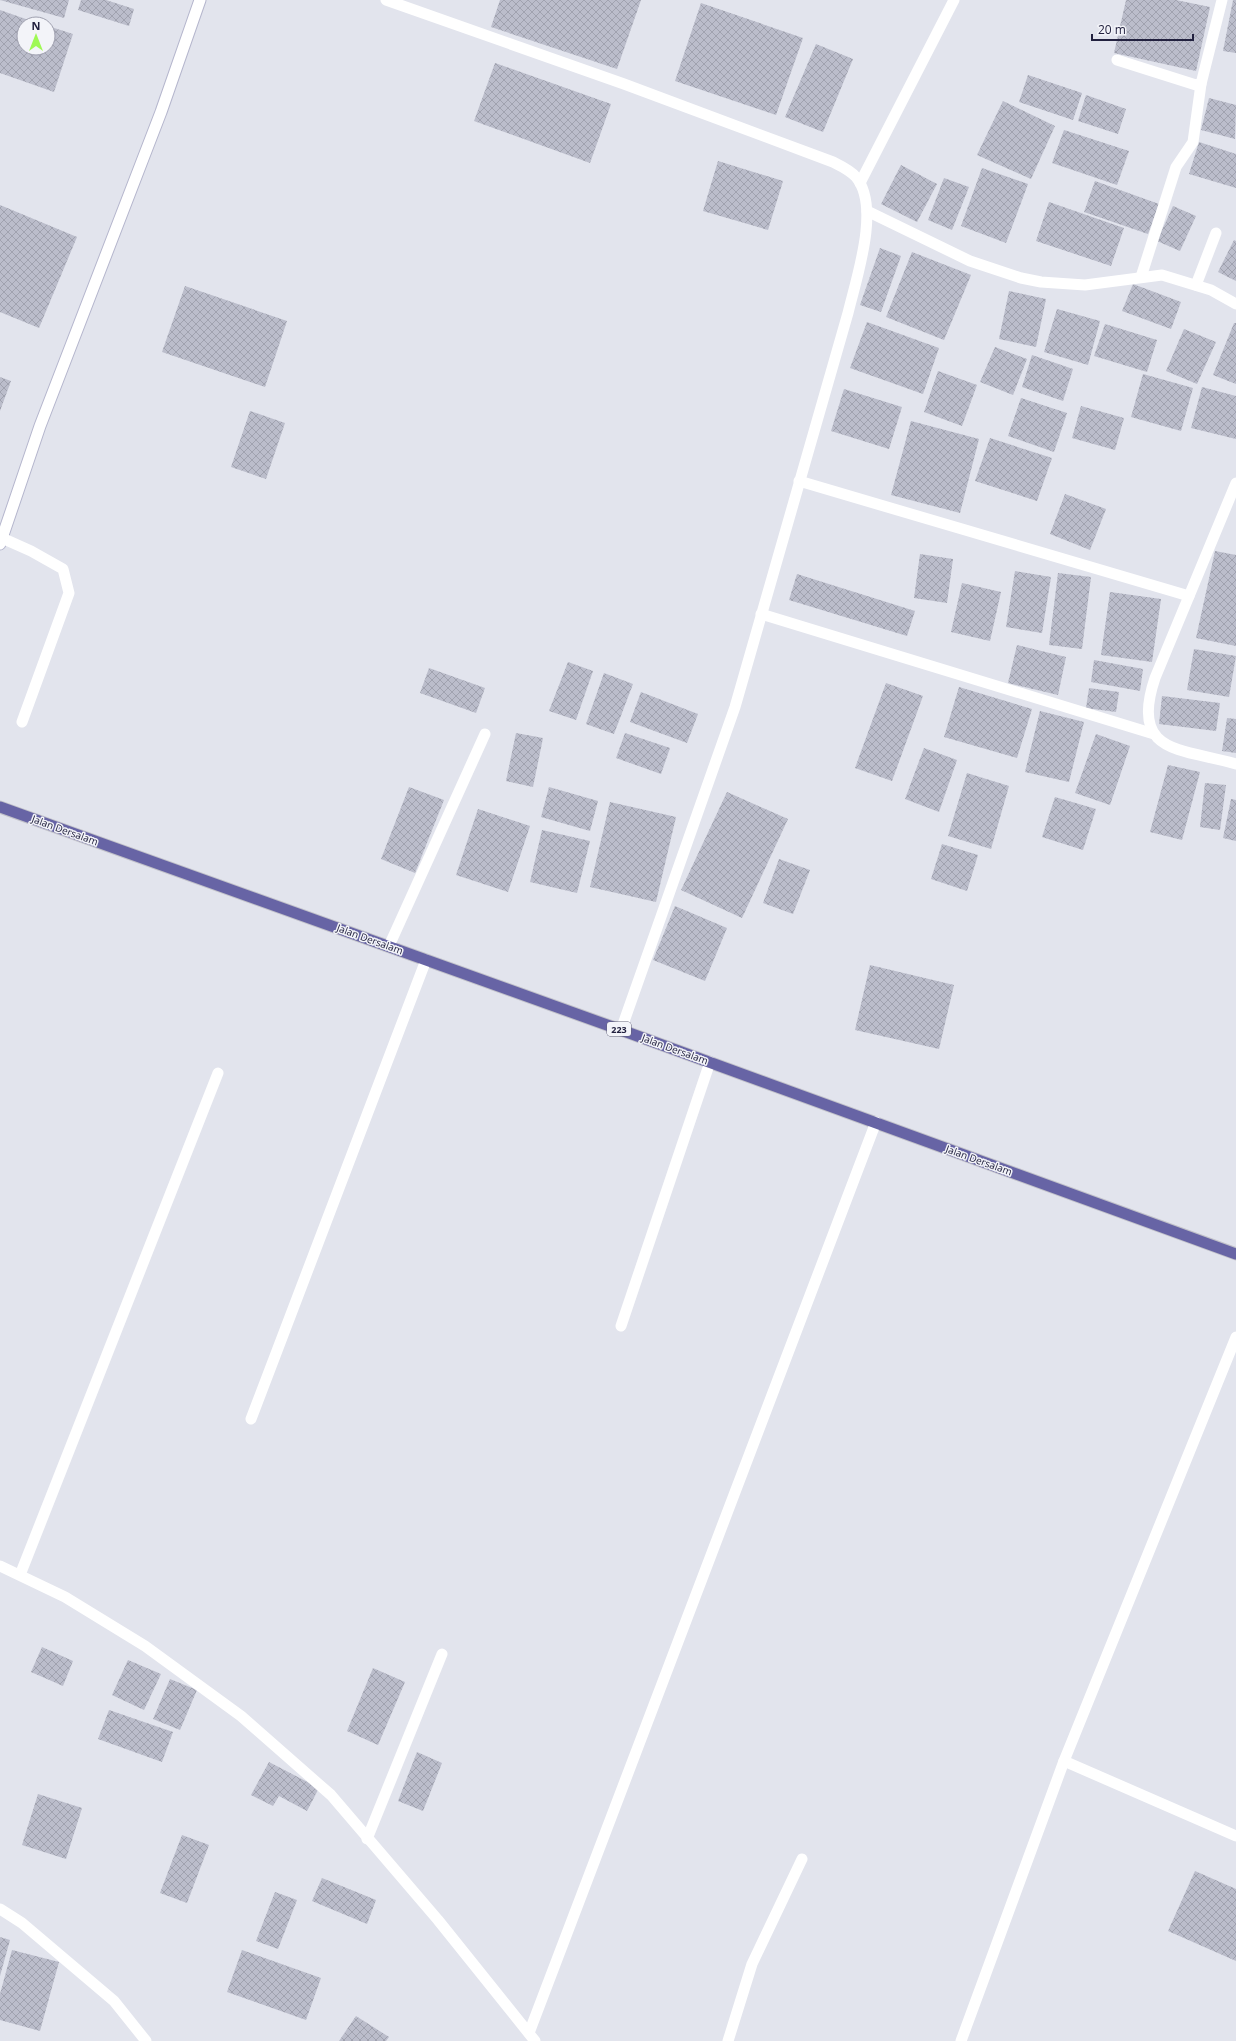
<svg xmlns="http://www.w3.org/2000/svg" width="1236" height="2041" viewBox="0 0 1236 2041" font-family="'Open Sans',sans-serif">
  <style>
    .building { fill: url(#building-cross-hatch) }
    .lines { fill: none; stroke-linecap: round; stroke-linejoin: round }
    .secondary-casing { stroke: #b5b6cd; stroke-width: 13 }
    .primary-casing { stroke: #c1c1c9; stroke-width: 13 }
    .service { stroke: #fff; stroke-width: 11 }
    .minor { stroke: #fff; stroke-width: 11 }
    .secondary { stroke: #fff; stroke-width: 11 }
    .primary { stroke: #6764a5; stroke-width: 11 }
    .labels { text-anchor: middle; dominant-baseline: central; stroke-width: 3; stroke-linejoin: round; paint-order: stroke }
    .shield { fill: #f3f4f9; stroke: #616077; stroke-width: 1 }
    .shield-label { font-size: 9px; font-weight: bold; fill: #22213f }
    .street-label { font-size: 10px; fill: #22213f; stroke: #f3f4f9 }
  </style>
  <defs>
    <pattern id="building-cross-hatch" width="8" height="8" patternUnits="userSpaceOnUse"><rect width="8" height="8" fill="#bbbdcb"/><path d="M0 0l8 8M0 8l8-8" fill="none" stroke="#a0a2af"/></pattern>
  </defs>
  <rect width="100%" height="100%" fill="#e2e4ed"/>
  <g class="building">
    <polygon points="0,0 69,0 64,18"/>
    <polygon points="81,0 106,0 134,9 129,26 78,10"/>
    <polygon points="500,0 641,0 617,69 491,27"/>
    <polygon points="1126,0 1176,0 1210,7 1196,71 1114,53"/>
    <polygon points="1233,0 1236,0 1236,53 1223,51"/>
    <polygon points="701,3 803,38 776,115 675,81"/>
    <polygon points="0,10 40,24 24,24 24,48 48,48 48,26 73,34 54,92 0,73"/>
    <polygon points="816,44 853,59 823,132 785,117"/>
    <polygon points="495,63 611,104 590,163 474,121"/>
    <polygon points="1028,75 1082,93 1073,120 1019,102"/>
    <polygon points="1086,95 1126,109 1118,134 1078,121"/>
    <polygon points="1209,98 1236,105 1235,139 1201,130"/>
    <polygon points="1003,101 1055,126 1031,179 977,155"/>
    <polygon points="1064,130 1129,151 1117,185 1052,163"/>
    <polygon points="1199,142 1236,154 1236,188 1189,174"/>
    <polygon points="718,161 783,181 768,230 703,211"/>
    <polygon points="901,165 937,184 917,222 881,204"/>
    <polygon points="982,168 1028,184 1006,243 961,226"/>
    <polygon points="944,178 969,187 952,230 928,220"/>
    <polygon points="1095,181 1159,204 1148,234 1084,212"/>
    <polygon points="1049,202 1124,228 1111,266 1036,241"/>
    <polygon points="0,205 77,237 39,328 0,312"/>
    <polygon points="1173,206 1196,216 1180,251 1157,241"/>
    <polygon points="1234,240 1236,241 1236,281 1218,272"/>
    <polygon points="880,248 901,256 881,312 860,305"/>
    <polygon points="912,252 971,275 944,340 886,317"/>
    <polygon points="1133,284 1181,302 1171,329 1122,311"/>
    <polygon points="185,286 287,321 265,387 162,352"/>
    <polygon points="1009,291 1046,299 1036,347 999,339"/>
    <polygon points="1057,309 1100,321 1088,365 1044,352"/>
    <polygon points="867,322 939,348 923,394 850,368"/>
    <polygon points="1234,323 1236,323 1236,384 1213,375"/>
    <polygon points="1105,324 1157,340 1147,372 1094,356"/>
    <polygon points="1184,329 1216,342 1197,384 1166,371"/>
    <polygon points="995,347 1027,359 1013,395 980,382"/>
    <polygon points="1032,355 1073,369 1063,401 1022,387"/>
    <polygon points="938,371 977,385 962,426 924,412"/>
    <polygon points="1143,374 1193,388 1181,431 1131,417"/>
    <polygon points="0,377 11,381 0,411"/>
    <polygon points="1202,387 1236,396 1236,439 1191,428"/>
    <polygon points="844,389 902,407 889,449 831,431"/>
    <polygon points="1021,398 1067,413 1054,452 1008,436"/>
    <polygon points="1081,406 1124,418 1115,450 1072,438"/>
    <polygon points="250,411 285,423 266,479 231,467"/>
    <polygon points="911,421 979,439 960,513 891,495"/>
    <polygon points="990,438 1052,458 1037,501 975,481"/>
    <polygon points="1065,494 1106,509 1090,550 1050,534"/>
    <polygon points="1215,551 1236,555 1236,646 1196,638"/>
    <polygon points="920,554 953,559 947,603 914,598"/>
    <polygon points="1015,571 1051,577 1042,633 1006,627"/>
    <polygon points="1058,573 1091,577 1082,649 1049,645"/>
    <polygon points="797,574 915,611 907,636 789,600"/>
    <polygon points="962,583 1001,592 990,641 951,632"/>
    <polygon points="1110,592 1161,599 1152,662 1101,655"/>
    <polygon points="1017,645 1066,657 1058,695 1008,683"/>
    <polygon points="1194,649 1236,656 1229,697 1187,690"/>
    <polygon points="1094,660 1143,669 1140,691 1091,682"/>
    <polygon points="568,662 593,671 576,720 549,711"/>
    <polygon points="429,668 485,688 476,713 420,693"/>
    <polygon points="604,673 633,684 614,734 586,724"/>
    <polygon points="886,683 923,696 892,781 855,768"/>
    <polygon points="959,687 1032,709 1017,758 944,737"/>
    <polygon points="1089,688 1119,692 1116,712 1086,708"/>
    <polygon points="641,692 698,714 687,743 630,722"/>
    <polygon points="1162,696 1220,703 1216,731 1159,724"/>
    <polygon points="1040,711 1084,722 1069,782 1025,772"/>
    <polygon points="1227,718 1236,719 1236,753 1222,751"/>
    <polygon points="516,733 543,738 533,787 506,781"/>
    <polygon points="625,733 670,748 661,774 616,758"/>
    <polygon points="1096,734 1130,746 1110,805 1075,793"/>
    <polygon points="924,748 957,760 939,812 905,799"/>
    <polygon points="1168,765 1200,772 1182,840 1150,832"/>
    <polygon points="967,773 1009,786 991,849 948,836"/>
    <polygon points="1205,783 1226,785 1220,830 1200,827"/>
    <polygon points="409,787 444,800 415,873 381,859"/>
    <polygon points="549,787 598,801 590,831 541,817"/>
    <polygon points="727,792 788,819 742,918 681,890"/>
    <polygon points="1055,797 1096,809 1083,850 1042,837"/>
    <polygon points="1231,799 1236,800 1236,841 1223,838"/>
    <polygon points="610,802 676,817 656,902 590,887"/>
    <polygon points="478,809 530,826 508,892 456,875"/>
    <polygon points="542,830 590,841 577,893 530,882"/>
    <polygon points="942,844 978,855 967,891 931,879"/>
    <polygon points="779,859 810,870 793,914 763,903"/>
    <polygon points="675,906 727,928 705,981 653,960"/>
    <polygon points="870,965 954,985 939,1049 855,1030"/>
    <polygon points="42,1647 73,1661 63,1686 31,1672"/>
    <polygon points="128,1660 161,1674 144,1710 112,1695"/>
    <polygon points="373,1668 405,1682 378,1745 347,1731"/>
    <polygon points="170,1679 197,1690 180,1730 153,1719"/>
    <polygon points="109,1710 173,1732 162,1762 98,1739"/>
    <polygon points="417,1752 442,1763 423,1811 398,1801"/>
    <polygon points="269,1762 319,1788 307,1811 279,1796 273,1806 251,1795"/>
    <polygon points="38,1794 82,1808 66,1859 22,1845"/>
    <polygon points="182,1835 209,1845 187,1903 160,1893"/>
    <polygon points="1195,1871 1236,1889 1236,1961 1168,1931"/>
    <polygon points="322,1878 376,1900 367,1924 312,1901"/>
    <polygon points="275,1892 297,1900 278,1949 256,1941"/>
    <polygon points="0,1937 10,1940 0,1976"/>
    <polygon points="12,1950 59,1962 40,2031 0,2020 0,1994"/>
    <polygon points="242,1950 321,1978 306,2020 227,1992"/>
    <polygon points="356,2016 389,2037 386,2041 339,2041"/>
  </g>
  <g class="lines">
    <g class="secondary-casing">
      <polyline id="secondary" points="0,544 40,426 161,112 200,0"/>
    </g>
    <g class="primary-casing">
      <polyline id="primary" points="0,807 621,1030 1236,1254"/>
    </g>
    <g class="service">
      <polyline points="2,538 31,551 63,569 69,593 22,722"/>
      <polyline points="728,2041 752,1964 802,1859"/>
    </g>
    <g class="minor">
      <path d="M386 0 624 84 833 162C841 166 850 170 856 177 881 207 856 279 848 313L735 707 621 1030"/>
      <polyline points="1117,60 1196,85 1201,84 1222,0"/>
      <polyline points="860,183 954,0"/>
      <polyline points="867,211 970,261 1021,278 1041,282 1085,285 1162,275 1211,290 1236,304"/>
      <polyline points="1141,277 1176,167 1193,142 1201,84"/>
      <polyline points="1196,285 1216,233"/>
      <polyline points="799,481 1189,596"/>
      <path d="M1236 483 1155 678C1129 755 1182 748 1236 764"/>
      <polyline points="761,614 1154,734"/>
      <polyline points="389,946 485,734"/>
      <polyline points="621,1326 710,1062"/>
      <polyline points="251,1419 426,960"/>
      <polyline points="0,1566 65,1597 145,1646 241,1716 331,1795 438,1920 535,2041"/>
      <polyline points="20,1575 218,1073"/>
      <polyline points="1064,1761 1236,1836"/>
      <polyline points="367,1839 442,1654"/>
      <polyline points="0,1909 22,1923 114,2001 146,2041"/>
      <polyline points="529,2033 876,1122"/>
      <polyline points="961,2041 1064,1761 1236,1337"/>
    </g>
    <use href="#secondary" class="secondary"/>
    <use href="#primary" class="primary"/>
  </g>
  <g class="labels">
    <rect class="shield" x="607" y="1022" width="24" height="14" rx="3"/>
    <g class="shield-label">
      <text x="619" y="1029">223</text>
    </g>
    <g class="street-label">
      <text transform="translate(65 830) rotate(20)">Jalan Dersalam</text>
      <text transform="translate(370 939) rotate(20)">Jalan Dersalam</text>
      <text transform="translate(675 1049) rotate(20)">Jalan Dersalam</text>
      <text transform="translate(979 1160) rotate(20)">Jalan Dersalam</text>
    </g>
  </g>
  <g transform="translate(36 36)"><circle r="19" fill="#f3f4f9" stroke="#9fa0af"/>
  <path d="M0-3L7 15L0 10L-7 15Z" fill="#9ff955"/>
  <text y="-6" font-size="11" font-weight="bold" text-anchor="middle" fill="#22213f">N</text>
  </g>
  <path d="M1092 34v6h101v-6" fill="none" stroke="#22213f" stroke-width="2"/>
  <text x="1098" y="34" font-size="12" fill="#22213f" stroke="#f3f4f9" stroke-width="3" paint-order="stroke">20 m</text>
</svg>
